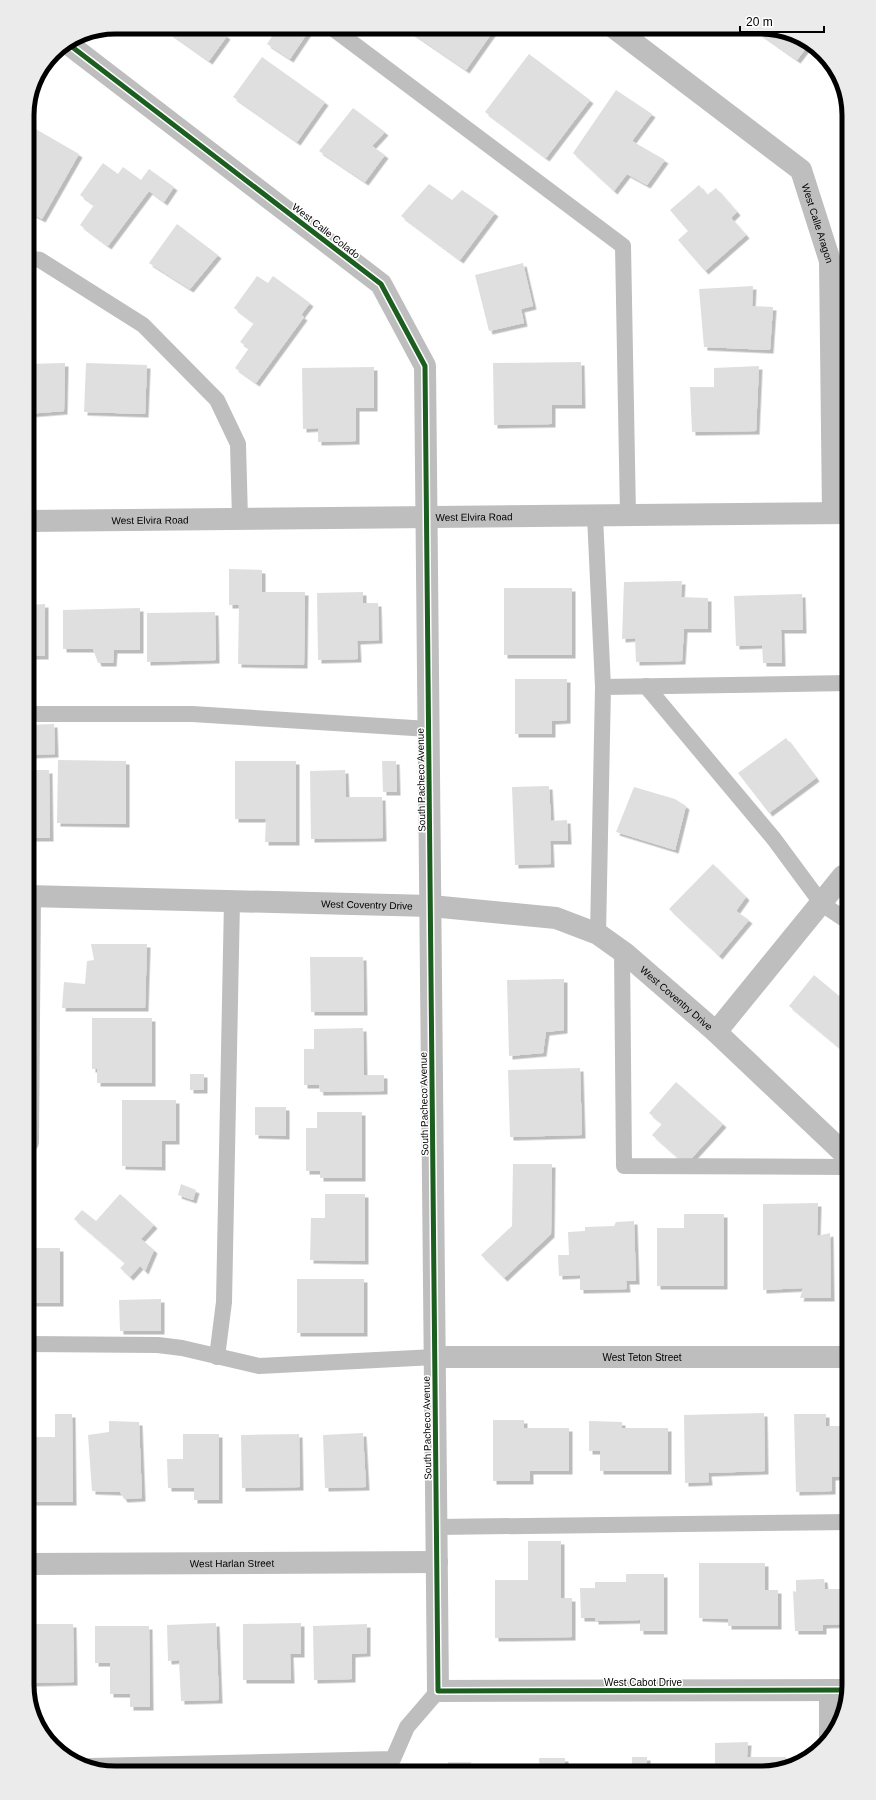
<svg xmlns="http://www.w3.org/2000/svg" width="876" height="1800" viewBox="0 0 876 1800" font-family="Arial,sans-serif">
  <style>
    .building { fill: #dfdfdf; filter: url(#shadow) }
    .lines { fill: none; stroke-linecap: round; stroke-linejoin: round }
    .service { stroke: #bebebe; stroke-width: 16 }
    .minor { stroke: #bebebe; stroke-width: 22 }
    .cycleway-casing { stroke: #fff; stroke-width: 8 }
    .cycleway { stroke: #1b5e20; stroke-width: 5 }
    .labels { text-anchor: middle; dominant-baseline: central; stroke-width: 3; stroke-linejoin: round; paint-order: stroke }
    .street-label { font-size: 10px; fill: #000; stroke: #fff }
    .rim { fill: none; stroke: #000; stroke-width: 5 }
  </style>
  <defs>
    <filter id="shadow"><feDropShadow dx="3.5" dy="3.5" stdDeviation="0" flood-color="#0004"/></filter>
  </defs>
  <rect width="100%" height="100%" fill="#fff"/>
  <g class="building">
    <polygon points="161,27 214,27 227,36 209,61"/>
    <polygon points="278,27 301,27 308,32 290,59 267,44"/>
    <polygon points="412,27 490,27 494,30 466,70 409,31"/>
    <polygon points="755,27 767,27 810,43 797,60 753,29"/>
    <polygon points="529,54 590,100 546,158 485,112"/>
    <polygon points="262,57 325,102 297,142 233,97"/>
    <polygon points="841,79 842,81 846,102 836,81"/>
    <polygon points="616,90 652,114 632,141 665,160 647,185 627,174 614,191 573,153"/>
    <polygon points="353,108 385,132 372,146 385,155 365,182 319,151"/>
    <polygon points="27,124 79,154 42,219 27,211"/>
    <polygon points="103,163 118,174 123,167 141,180 149,169 174,187 164,202 149,191 108,246 80,225 94,205 80,195"/>
    <polygon points="429,184 452,200 462,190 495,213 460,260 401,216"/>
    <polygon points="699,185 707,195 716,188 737,212 731,218 746,235 705,271 678,240 688,231 670,210"/>
    <polygon points="177,224 218,255 190,289 149,263"/>
    <polygon points="523,263 533,306 521,309 524,323 489,331 475,275"/>
    <polygon points="257,276 268,283 273,276 310,303 301,315 304,317 256,383 235,368 249,348 240,342 254,323 234,308"/>
    <polygon points="753,286 752,306 773,307 770,350 704,347 699,289"/>
    <polygon points="581,362 582,405 552,405 552,424 494,425 493,363"/>
    <polygon points="65,363 64,411 27,414 27,364"/>
    <polygon points="86,363 147,365 145,414 84,412"/>
    <polygon points="759,366 756,431 692,432 690,387 714,387 714,368"/>
    <polygon points="374,367 374,408 356,408 356,441 318,442 318,428 303,429 302,368"/>
    <polygon points="229,569 262,570 262,592 305,592 304,665 238,664 239,605 229,605"/>
    <polygon points="682,581 681,597 708,598 708,629 684,629 682,661 636,662 635,638 622,639 624,582"/>
    <rect x="504" y="588" width="68" height="67"/>
    <polygon points="363,592 363,603 378,603 379,640 357,641 358,659 318,660 317,593"/>
    <polygon points="802,594 803,630 781,630 782,663 763,663 762,645 736,646 734,596"/>
    <polygon points="841,597 849,597 849,654 842,654"/>
    <polygon points="45,604 45,656 27,656 27,605"/>
    <polygon points="140,608 140,650 114,650 113,663 98,663 93,649 63,649 63,610"/>
    <polygon points="215,612 216,660 147,662 147,613"/>
    <polygon points="515,679 567,679 567,720 552,721 552,734 515,734"/>
    <polygon points="54,724 55,754 27,755 27,725"/>
    <polygon points="786,738 816,778 769,813 738,773"/>
    <polygon points="849,740 849,778 840,777"/>
    <polygon points="58,760 126,761 126,824 57,823"/>
    <polygon points="235,761 296,761 296,842 265,842 266,819 235,819"/>
    <polygon points="382,761 396,761 397,792 383,792"/>
    <polygon points="27,770 49,770 50,838 27,838"/>
    <polygon points="345,770 346,797 382,797 383,838 311,839 310,771"/>
    <polygon points="549,786 551,821 567,820 568,841 550,841 551,864 515,865 512,787"/>
    <polygon points="634,787 675,799 686,806 675,850 616,832"/>
    <polygon points="713,864 746,897 736,911 749,920 719,956 669,909"/>
    <polygon points="91,944 147,944 145,1008 62,1008 64,982 85,984 87,961 94,960"/>
    <polygon points="310,957 363,957 364,1012 311,1012"/>
    <polygon points="814,975 839,996 846,989 849,991 849,1042 842,1050 789,1006"/>
    <polygon points="564,979 564,1030 546,1032 543,1053 509,1056 507,980"/>
    <polygon points="92,1018 152,1018 152,1083 97,1083 97,1069 92,1069"/>
    <polygon points="363,1028 364,1075 384,1075 384,1091 320,1092 319,1085 304,1085 304,1049 314,1049 314,1029"/>
    <polygon points="580,1068 582,1135 510,1137 508,1070"/>
    <rect x="190" y="1074" width="14" height="16"/>
    <polygon points="676,1082 723,1124 689,1161 678,1158 652,1135 662,1124 649,1113"/>
    <polygon points="122,1100 176,1100 176,1141 162,1141 162,1167 122,1166"/>
    <polygon points="255,1107 286,1107 286,1136 255,1135"/>
    <polygon points="317,1112 362,1112 362,1178 320,1178 320,1171 306,1171 306,1128 317,1128"/>
    <polygon points="513,1164 552,1164 551,1234 504,1278 481,1255 512,1226"/>
    <polygon points="181,1184 196,1190 193,1200 178,1195"/>
    <polygon points="120,1194 154,1225 141,1239 154,1250 145,1271 140,1266 130,1277 120,1268 125,1263 74,1219 82,1210 96,1221"/>
    <polygon points="325,1194 365,1194 365,1261 310,1260 311,1218 325,1218"/>
    <polygon points="818,1203 817,1236 830,1233 831,1298 800,1298 803,1288 763,1290 763,1204"/>
    <polygon points="684,1214 724,1214 724,1286 657,1286 657,1228 684,1228"/>
    <polygon points="634,1221 636,1281 626,1281 627,1289 580,1290 580,1275 559,1276 558,1255 569,1255 568,1232 585,1231 585,1227 614,1226 616,1222"/>
    <polygon points="27,1248 60,1248 60,1303 32,1303 32,1311 27,1311"/>
    <rect x="297" y="1279" width="67" height="54"/>
    <polygon points="161,1299 161,1331 120,1331 119,1300"/>
    <polygon points="764,1413 765,1471 708,1473 709,1482 685,1483 684,1415"/>
    <polygon points="55,1414 72,1414 73,1502 27,1502 27,1437 55,1437"/>
    <polygon points="794,1414 826,1414 826,1426 849,1426 849,1476 832,1477 832,1491 796,1492"/>
    <polygon points="493,1420 524,1420 524,1428 569,1428 569,1471 530,1471 530,1481 493,1481"/>
    <polygon points="109,1421 139,1422 142,1498 124,1499 120,1492 92,1491 88,1435 109,1432"/>
    <polygon points="589,1421 622,1422 622,1428 668,1428 668,1471 600,1471 600,1451 589,1451"/>
    <polygon points="363,1433 366,1487 325,1488 323,1435"/>
    <polygon points="183,1434 219,1434 219,1500 194,1500 194,1488 168,1488 167,1459 183,1459"/>
    <polygon points="299,1434 300,1487 242,1488 241,1435"/>
    <polygon points="528,1541 561,1541 561,1598 572,1598 572,1637 495,1638 495,1580 528,1580"/>
    <polygon points="699,1563 765,1563 765,1590 778,1590 778,1626 728,1626 728,1619 699,1618"/>
    <polygon points="626,1574 664,1574 664,1631 640,1631 640,1620 595,1621 595,1618 581,1618 580,1588 595,1588 595,1582 626,1582"/>
    <polygon points="824,1579 825,1589 849,1589 849,1624 823,1625 823,1631 795,1631 793,1591 796,1592 796,1580"/>
    <polygon points="216,1623 219,1700 181,1701 179,1660 168,1661 167,1625"/>
    <polygon points="301,1623 301,1654 290,1654 291,1680 243,1680 243,1624"/>
    <polygon points="28,1624 73,1624 74,1682 27,1683"/>
    <polygon points="367,1624 367,1653 352,1654 352,1679 314,1680 313,1626"/>
    <polygon points="95,1626 149,1626 150,1707 130,1707 130,1694 110,1694 110,1663 95,1663"/>
    <polygon points="748,1742 747,1757 786,1757 787,1768 761,1773 715,1773 715,1743"/>
    <rect x="632" y="1757" width="15" height="16"/>
    <polygon points="539,1758 565,1758 565,1773 540,1773"/>
    <rect x="448" y="1762" width="23" height="11"/>
    <rect x="660" y="1768" width="40" height="5"/>
  </g>
  <g class="lines">
    <g class="service">
      <polyline points="331,27 623,246 628,515"/>
      <polyline points="27,258 40,260 143,325 217,400 238,444 240,519"/>
      <polyline points="595,516 603,687"/>
      <polyline points="646,686 774,839 822,904 849,922"/>
      <polyline points="27,714 192,714 429,729"/>
      <polyline points="598,934 603,687 849,683"/>
      <polyline points="622,951 624,1166 849,1167"/>
      <polyline points="27,1344 158,1345 182,1348 259,1366 435,1357"/>
      <polyline points="217,1357 224,1302 232,901"/>
      <polyline points="437,1527 849,1522"/>
      <polyline points="90,1766 393,1759 407,1727 438,1691"/>
    </g>
    <g class="minor">
      <path id="s1" d="M613 27 801 170 830 261 833 513"/>
      <polyline points="67,43 381,284 425,366 438,1691 848,1690"/>
      <path id="s2" d="M27 521 849 513"/>
      <path id="s3" d="M27 896 431 906 556 918 598 934 626 954 716 1032 849 1158"/>
      <polyline points="716,1032 843,876"/>
      <polyline points="28,1142 30,896"/>
      <path id="s4" d="M435 1357H849"/>
      <path id="s5" d="M27 1564 437 1562"/>
      <polyline points="830,1690 830,1737"/>
    </g>
    <g class="cycleway-casing">
      <polyline id="cycleway" points="67,43 381,284 425,366 438,1691 848,1690"/>
    </g>
    <use href="#cycleway" class="cycleway"/>
  </g>
  <g class="labels">
    <g class="street-label">
      <text stroke="none"><textPath href="#s1" startOffset="292">West Calle Aragon</textPath></text>
      <text transform="translate(326 231) rotate(38)">West Calle Colado</text>
      <text stroke="none"><textPath href="#s2" startOffset="447">West Elvira Road</textPath></text>
      <text stroke="none"><textPath href="#s2" startOffset="123">West Elvira Road</textPath></text>
      <text transform="translate(421 780) rotate(-91)">South Pacheco Avenue</text>
      <text stroke="none"><textPath href="#s3" startOffset="340">West Coventry Drive</textPath></text>
      <text stroke="none"><textPath href="#s3" startOffset="676">West Coventry Drive</textPath></text>
      <text transform="translate(424 1104) rotate(-91)">South Pacheco Avenue</text>
      <text stroke="none"><textPath href="#s4" startOffset="207">West Teton Street</textPath></text>
      <text transform="translate(427 1428) rotate(-91)">South Pacheco Avenue</text>
      <text stroke="none"><textPath href="#s5" startOffset="205">West Harlan Street</textPath></text>
      <text x="643" y="1682">West Cabot Drive</text>
    </g>
  </g>
  <path d="M0 0H876V1800H0ZM115 34H761A81 81 0 0 1 842 115V1685A81 81 0 0 1 761 1766H115A81 81 0 0 1 34 1685V115A81 81 0 0 1 115 34Z" fill="#ebebeb" fill-rule="evenodd"/>
  <path class="rim" d="M115 34H761A81 81 0 0 1 842 115V1685A81 81 0 0 1 761 1766H115A81 81 0 0 1 34 1685V115A81 81 0 0 1 115 34Z"/>
  <path d="M740 26v6h84v-6" fill="none" stroke="#000000" stroke-width="2"/>
  <text x="746" y="26" font-size="12" fill="#000000" stroke="#ffffff" stroke-width="3" paint-order="stroke">20 m</text>
</svg>
